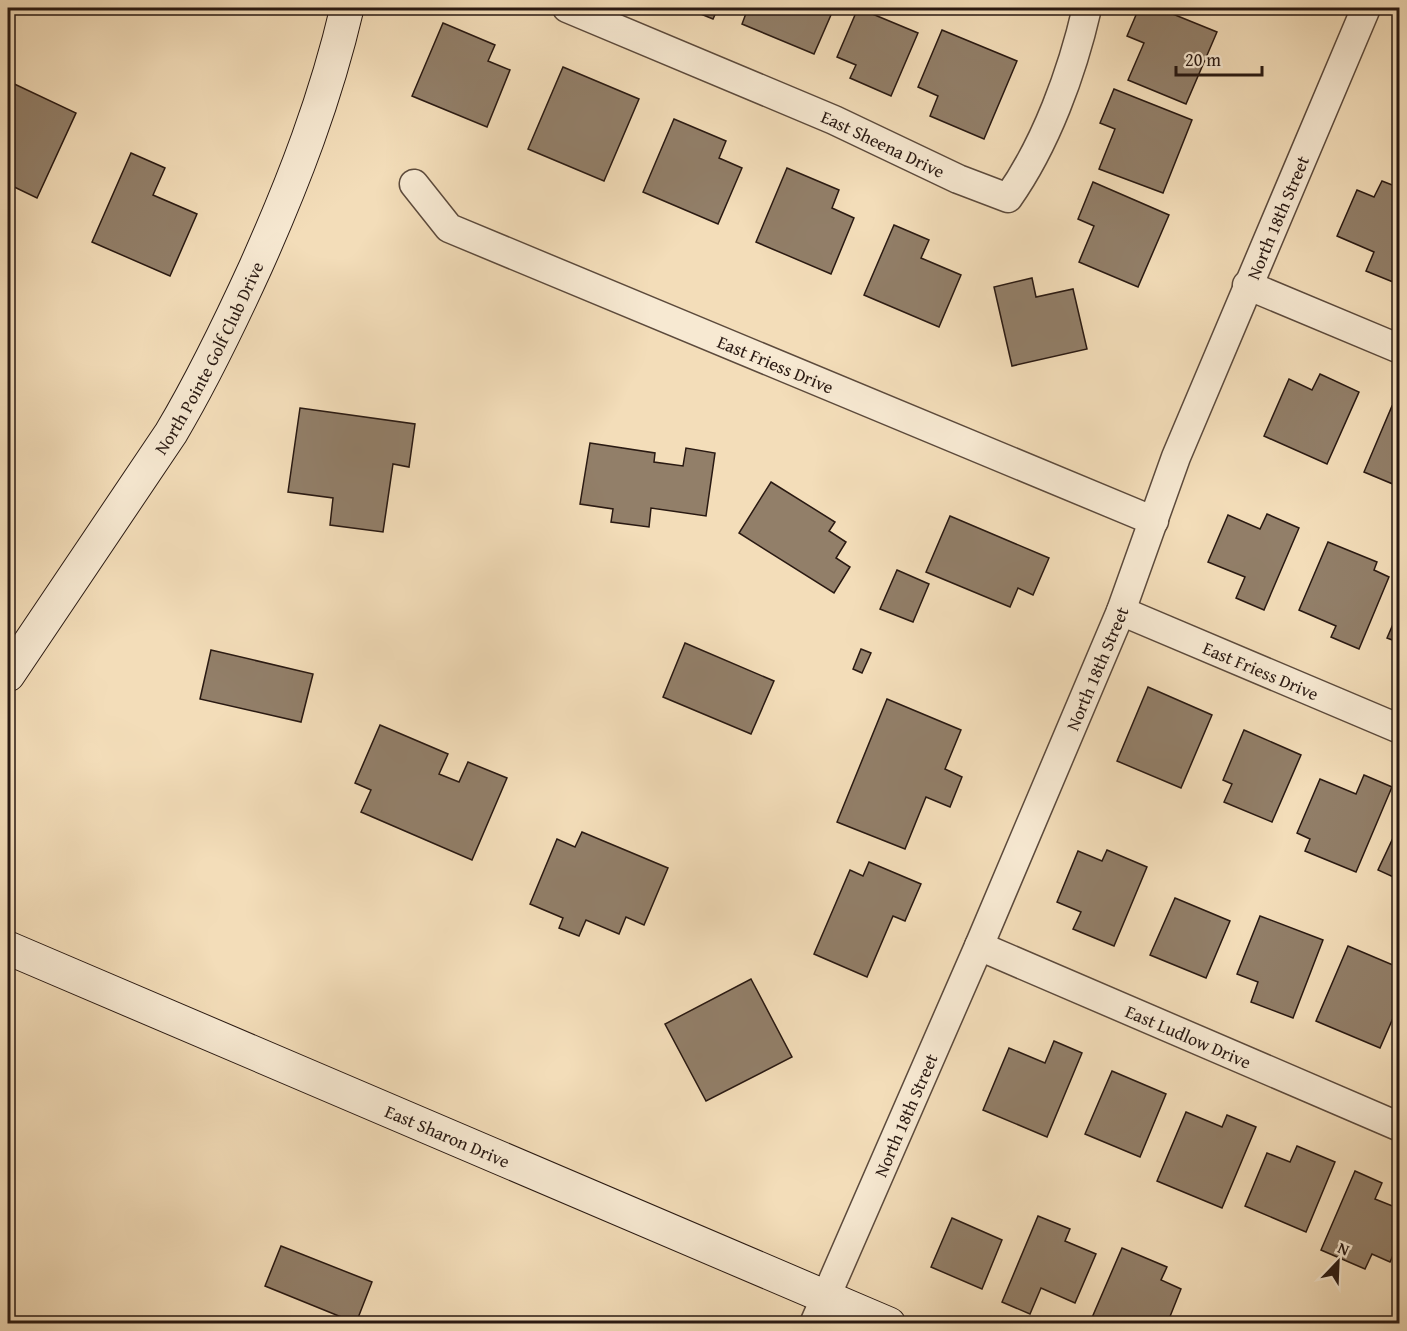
<svg xmlns="http://www.w3.org/2000/svg" width="1407" height="1331" viewBox="0 0 1407 1331" font-family="'Gentium Book Plus',serif">
  <style>
    .building { fill: #927f69; stroke: #291912; stroke-width: 1.5 }
    .lines { fill: none; stroke-linecap: round; stroke-linejoin: round }
    .street-casing { stroke: #5c4a3c; stroke-width: 31 }
    .secondary-casing { stroke: #291912; stroke-width: 35 }
    .street { stroke: #f7e9d2; stroke-width: 28 }
    .secondary { stroke: #f7e9d2; stroke-width: 33 }
    .labels { text-anchor: middle; dominant-baseline: central; stroke-width: 4.5; stroke-linejoin: round; paint-order: stroke }
    .street-label { font-size: 18px; fill: #291912; stroke: #f7e9d2 }
  </style>
  <rect width="100%" height="100%" fill="#f3ddb9"/>
  <filter id="stains"><feTurbulence type="fractalNoise" baseFrequency=".00333" numOctaves="4"/><feColorMatrix values="0 0 0 0 .2 0 0 0 0 .09 0 0 0 0 .02 0 0 0 .5 -.17"/></filter>
  <radialGradient id="worn" r=".72"><stop offset=".6" stop-color="#630" stop-opacity="0"/><stop offset="1" stop-color="#630" stop-opacity=".3"/></radialGradient>
  <g class="building">
    <polygon points="686,8 718,8 713,19"/>
    <polygon points="748,8 834,8 814,54 742,24"/>
    <polygon points="858,8 918,33 891,96 850,78 856,65 837,57"/>
    <polygon points="1139,8 1158,8 1217,32 1186,104 1128,80 1144,43 1127,36"/>
    <polygon points="443,23 495,45 488,61 510,70 487,127 412,96"/>
    <polygon points="942,30 1017,61 984,139 930,116 938,96 918,87"/>
    <polygon points="563,67 639,99 604,181 528,149"/>
    <polygon points="8,81 76,113 37,198 8,184"/>
    <polygon points="1114,89 1192,120 1163,193 1099,169 1115,129 1100,123"/>
    <polygon points="674,119 726,141 719,158 742,168 718,224 643,192"/>
    <polygon points="131,153 165,168 153,195 197,214 170,276 92,242"/>
    <polygon points="787,168 839,190 832,208 854,218 831,274 756,242"/>
    <polygon points="1382,181 1400,188 1400,266 1393,282 1366,271 1374,252 1337,236 1357,190 1374,197"/>
    <polygon points="1093,182 1169,215 1138,287 1079,262 1094,226 1078,219"/>
    <polygon points="894,225 929,240 921,258 961,275 939,327 864,295"/>
    <polygon points="1032,278 1036,297 1073,289 1087,349 1012,366 994,287"/>
    <polygon points="1320,374 1359,392 1327,464 1264,436 1289,379 1312,390"/>
    <polygon points="1392,406 1400,409 1400,487 1364,472"/>
    <polygon points="300,408 415,424 409,467 393,464 383,532 330,525 333,498 288,492"/>
    <polygon points="590,443 655,453 654,462 683,466 686,448 715,453 706,516 651,508 649,527 611,522 613,509 580,504"/>
    <polygon points="771,482 835,522 829,531 846,542 836,558 850,567 834,593 739,533"/>
    <polygon points="1267,514 1299,528 1264,610 1236,598 1245,577 1208,562 1228,515 1260,529"/>
    <polygon points="950,516 1049,558 1033,595 1018,588 1010,607 926,572"/>
    <polygon points="1328,542 1377,562 1374,570 1389,577 1359,649 1331,637 1336,626 1299,610"/>
    <polygon points="897,570 929,584 913,622 880,609"/>
    <polygon points="1400,608 1400,643 1387,638"/>
    <polygon points="685,643 774,681 751,734 663,697"/>
    <polygon points="861,649 871,653 862,673 853,669"/>
    <polygon points="211,650 313,674 301,722 200,699"/>
    <polygon points="1148,687 1212,715 1181,788 1117,761"/>
    <polygon points="887,699 961,730 945,769 962,777 950,807 926,797 905,849 837,822"/>
    <polygon points="380,725 448,754 439,774 459,782 468,762 507,778 472,860 361,812 371,790 355,783"/>
    <polygon points="1244,730 1301,755 1272,822 1224,802 1232,784 1223,780"/>
    <polygon points="1364,775 1392,787 1356,872 1305,851 1310,839 1297,833 1320,779 1356,794"/>
    <polygon points="1400,823 1400,880 1378,870"/>
    <polygon points="582,832 668,868 644,925 626,917 619,934 586,920 579,936 559,928 563,918 530,904 557,839 575,847"/>
    <polygon points="1107,850 1147,867 1114,946 1073,929 1081,912 1057,902 1078,851 1102,861"/>
    <polygon points="869,862 921,884 905,921 893,916 867,977 814,954 850,870 863,876"/>
    <polygon points="1175,898 1230,921 1206,978 1150,955"/>
    <polygon points="1260,916 1323,940 1293,1018 1251,1002 1258,982 1237,974"/>
    <polygon points="1348,946 1400,968 1400,1002 1380,1048 1316,1021"/>
    <polygon points="751,979 792,1057 706,1101 665,1024"/>
    <polygon points="1054,1041 1082,1053 1047,1137 983,1110 1009,1048 1045,1063"/>
    <polygon points="1112,1071 1166,1094 1140,1157 1085,1134"/>
    <polygon points="1186,1112 1222,1127 1227,1115 1256,1127 1222,1208 1157,1181"/>
    <polygon points="1297,1146 1335,1162 1306,1232 1245,1206 1267,1153 1290,1162"/>
    <polygon points="1355,1171 1382,1183 1375,1199 1400,1209 1400,1240 1390,1262 1372,1254 1365,1269 1321,1250"/>
    <polygon points="1038,1216 1070,1229 1065,1241 1096,1254 1075,1303 1041,1288 1030,1314 1002,1302"/>
    <polygon points="952,1218 1002,1240 982,1289 931,1267"/>
    <polygon points="281,1246 372,1282 356,1323 265,1286"/>
    <polygon points="1122,1248 1167,1267 1161,1280 1181,1289 1167,1324 1098,1324 1091,1320"/>
  </g>
  <g class="lines">
    <g class="street-casing">
      <g id="street">
        <path id="s1" d="M567 8 834 120 958 179 1008 198C1046 144 1072 73 1087 8"/>
        <path id="s2" d="M414 184 449 228 1154 521"/>
        <polyline points="1247,285 1400,349"/>
        <path id="s3" d="M1121 611 1400 729"/>
        <path id="s4" d="M979 946 1400 1127"/>
        <path id="s5" d="M814 1324 979 946 1121 611 1176 457 1366 8"/>
      </g>
    </g>
    <g class="secondary-casing">
      <g id="secondary">
        <path id="s6" d="M8 675 171 433C203 379 230 323 256 266 294 181 326 98 347 8"/>
        <path id="s7" d="M8 948 889 1324"/>
      </g>
    </g>
    <use href="#street" class="street"/>
    <use href="#secondary" class="secondary"/>
  </g>
  <g class="labels">
    <g class="street-label">
      <text stroke="none"><textPath href="#s1" startOffset="344">East Sheena Drive</textPath></text>
      <text stroke="none"><textPath href="#s5" startOffset="1200">North 18th Street</textPath></text>
      <text stroke="none"><textPath href="#s6" startOffset="376">North Pointe Golf Club Drive</textPath></text>
      <text stroke="none"><textPath href="#s2" startOffset="410">East Friess Drive</textPath></text>
      <text stroke="none"><textPath href="#s5" startOffset="714">North 18th Street</textPath></text>
      <text stroke="none"><textPath href="#s3" startOffset="152">East Friess Drive</textPath></text>
      <text stroke="none"><textPath href="#s4" startOffset="228">East Ludlow Drive</textPath></text>
      <text stroke="none"><textPath href="#s5" startOffset="228">North 18th Street</textPath></text>
      <text stroke="none"><textPath href="#s7" startOffset="478">East Sharon Drive</textPath></text>
    </g>
  </g>
  <rect width="1407" height="1331" fill="none" stroke="#f3ddb9" stroke-width="30"/>
  <rect x="9" y="9" width="1389" height="1313" fill="none" stroke="#291912" stroke-width="3"/>
  <rect x="15" y="15" width="1377" height="1301" fill="none" stroke="#291912" stroke-width="1.5"/>
  <g transform="translate(1338 1262) rotate(23)" stroke="#f7e9d2" stroke-width="4.5" paint-order="stroke">
  <path d="M0-4.5L10 22L0 15L-10 22Z" fill="#291912"/>
  <text y="-9" font-size="16" font-weight="bold" text-anchor="middle" fill="#291912">N</text>
  </g>
  <path d="M1176 66v9h86v-9" fill="none" stroke="#291912" stroke-width="3"/>
  <text x="1185" y="66" font-size="18" fill="#291912" stroke="#f7e9d2" stroke-width="4.5" paint-order="stroke">20 m</text>
  <rect width="100%" height="100%" filter="url(#stains)"/>
  <rect width="100%" height="100%" fill="url(#worn)"/>
</svg>
